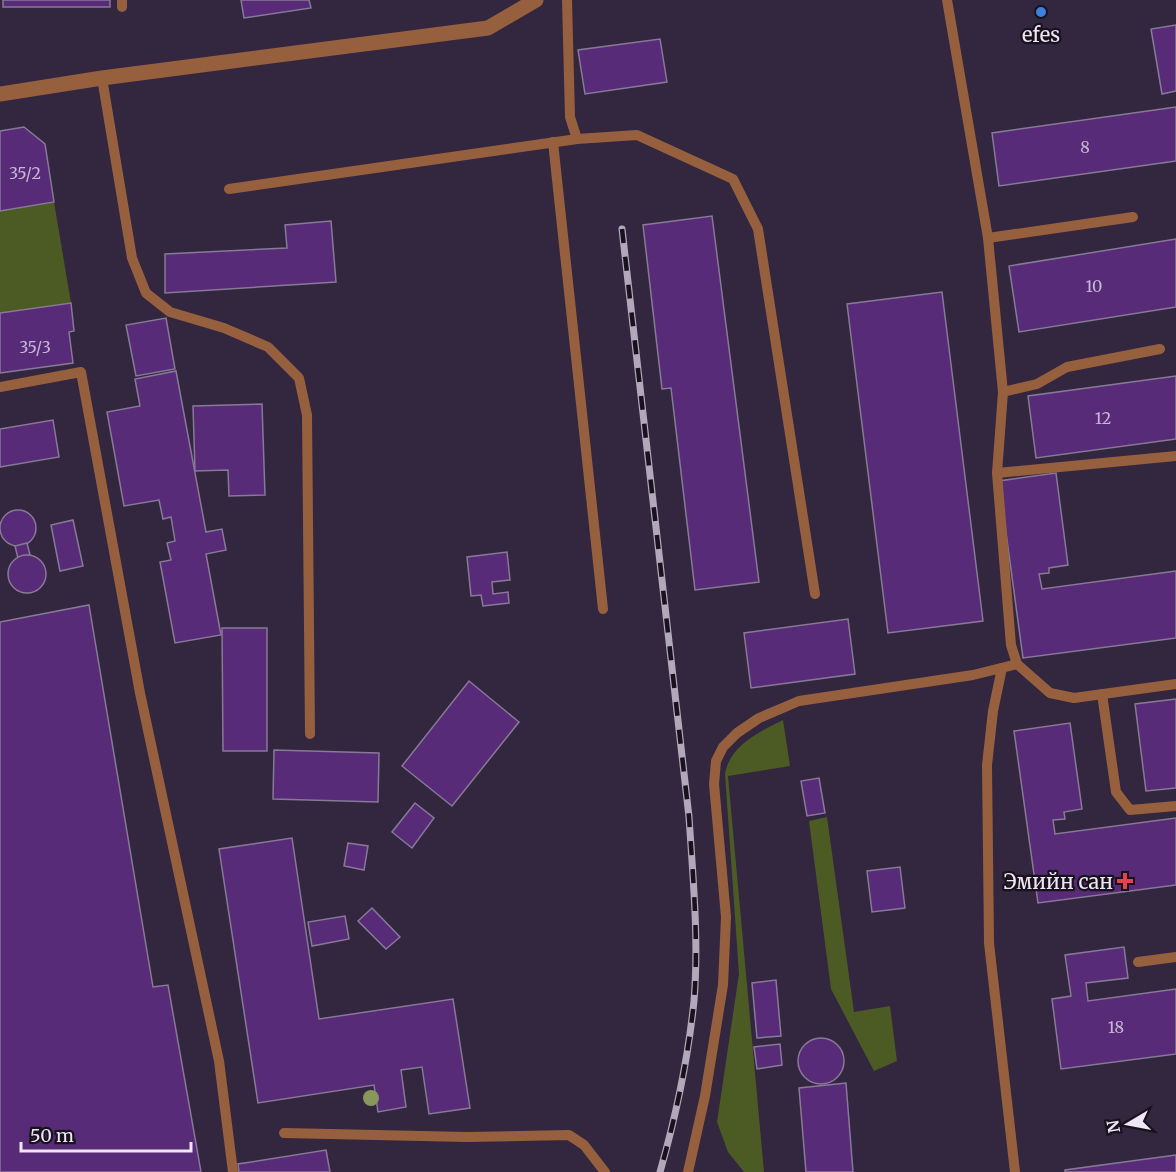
<svg xmlns="http://www.w3.org/2000/svg" width="1176" height="1172" viewBox="0 0 1176 1172" font-family="Merriweather,serif">
  <style>
    .green { fill: #4c5b23 }
    .building { fill: #572b77; stroke: #887997; stroke-width: 1.5 }
    .lines { fill: none; stroke-linecap: round; stroke-linejoin: round }
    .lane { stroke: #96603f; stroke-width: 10 }
    .street { stroke: #96603f; stroke-width: 15 }
    .rail-casing { stroke: #b2a7bb; stroke-width: 7 }
    .rail { stroke: #18121d; stroke-width: 4.5; stroke-dasharray: 14; stroke-linecap: butt }
    .tree { fill: #89965c }
    .shop-dot { fill: #3f7fe0; stroke: #18121d; stroke-width: 2 }
    .health-dot { fill: #e0444e; stroke: #18121d; stroke-width: 2 }
    .labels { text-anchor: middle; dominant-baseline: central; stroke-width: 4.5; stroke-linejoin: round; paint-order: stroke }
    .number-label { font-size: 16px; fill: #c8b6d6 }
    .poi-label { font-size: 20px; fill: #eee5f6; stroke: #18121d }
  </style>
  <rect width="100%" height="100%" fill="#33263f"/>
  <g class="green">
    <polygon points="54,202 71,303 0,313 0,211"/>
    <path d="M783 720 790 766 728 776 764 1172H744L728 1152 717 1122 739 974 725 774C730 745 759 732 783 720Z"/>
    <polygon points="827,817 854,1012 890,1006 897,1061 874,1071 831,989 809,821"/>
  </g>
  <g class="building">
    <rect x="3" y="0" width="107" height="7"/>
    <polygon points="241,0 309,0 311,8 244,18"/>
    <polygon points="1176,25 1176,91 1162,94 1151,29"/>
    <polygon points="660,39 667,82 585,94 578,50"/>
    <polygon points="1176,107 1176,161 999,186 992,133"/>
    <polygon points="24,127 45,144 54,202 0,211 0,131"/>
    <polygon points="712,216 759,582 695,590 671,388 662,389 643,225"/>
    <polygon points="331,221 336,282 165,293 165,254 287,248 285,225"/>
    <polygon points="1176,239 1176,307 1019,332 1009,266"/>
    <polygon points="942,292 983,621 888,633 847,304"/>
    <polygon points="71,303 74,331 69,332 73,363 0,373 0,313"/>
    <polygon points="166,318 175,369 136,376 126,325"/>
    <polygon points="176,371 206,532 222,529 226,550 206,554 221,635 175,643 160,562 171,560 167,543 175,541 171,517 163,519 159,500 124,506 107,412 140,406 135,379"/>
    <polygon points="1176,376 1176,439 1036,458 1028,396"/>
    <polygon points="262,404 265,495 229,496 228,470 195,471 193,406"/>
    <polygon points="53,420 59,457 0,467 0,429"/>
    <polygon points="1056,473 1068,565 1049,568 1049,573 1039,574 1042,589 1176,571 1176,638 1023,658 999,481"/>
    <circle cx="18" cy="528" r="18"/>
    <polygon points="73,520 83,566 60,571 51,525"/>
    <polygon points="27,543 30,555 18,558 15,546"/>
    <polygon points="507,552 510,580 492,582 493,594 508,592 509,603 483,606 481,595 471,596 467,557"/>
    <circle cx="27" cy="574" r="19"/>
    <polygon points="89,605 153,987 168,985 201,1172 0,1172 0,622"/>
    <polygon points="848,619 855,674 751,688 744,633"/>
    <polygon points="222,628 267,628 267,751 223,751"/>
    <polygon points="469,681 519,722 452,806 402,766"/>
    <polygon points="1176,699 1176,788 1146,791 1135,704"/>
    <polygon points="1070,723 1082,809 1064,812 1065,819 1053,820 1055,834 1176,818 1176,885 1038,903 1014,731"/>
    <polygon points="274,750 379,753 378,802 273,799"/>
    <polygon points="819,778 825,813 807,816 801,781"/>
    <polygon points="415,803 434,818 412,848 392,832"/>
    <polygon points="292,838 319,1019 453,999 470,1108 429,1114 422,1067 401,1070 406,1107 378,1112 374,1085 258,1103 219,849"/>
    <polygon points="348,843 368,846 364,870 344,866"/>
    <polygon points="900,867 905,908 872,912 867,871"/>
    <polygon points="372,908 400,937 386,949 358,921"/>
    <polygon points="345,916 349,939 312,946 308,922"/>
    <polygon points="1124,947 1128,978 1086,983 1088,1001 1176,989 1176,1054 1061,1069 1052,999 1071,996 1065,955"/>
    <polygon points="776,980 781,1036 757,1038 752,983"/>
    <circle cx="821" cy="1061" r="23"/>
    <polygon points="780,1044 782,1065 757,1069 754,1047"/>
    <polygon points="846,1083 853,1172 806,1172 799,1088"/>
    <polygon points="326,1150 330,1172 239,1172 238,1164"/>
    <polygon points="1176,1155 1176,1172 1065,1172 1065,1170"/>
  </g>
  <g class="lines">
    <g class="lane">
      <polyline points="122,0 122,7"/>
      <polyline points="567,0 570,117 577,139 637,135 733,179 758,229 815,594"/>
      <polyline points="947,0 988,238 1003,392 997,473 1011,645 1017,664 1050,693 1074,698 1176,684"/>
      <polyline points="102,78 132,258 146,293 170,312 224,328 268,347 299,378 307,415 310,734"/>
      <polyline points="553,142 603,609"/>
      <polyline points="229,189 577,139"/>
      <polyline points="988,238 1133,217"/>
      <polyline points="0,387 81,372 140,693 219,1061 233,1172"/>
      <polyline points="1003,392 1037,384 1067,367 1160,349"/>
      <polyline points="997,473 1176,456"/>
      <polyline points="1002,668 993,711 987,765 989,943 1015,1172"/>
      <polyline points="1102,694 1116,792 1130,810 1176,806"/>
      <polyline points="1138,962 1176,957"/>
      <polyline points="284,1133 467,1137 569,1135 584,1145 605,1172"/>
      <polyline points="688,1172 705,1096 723,985 726,917 714,784 716,761 723,747 737,733 759,718 799,701 973,675 1017,664"/>
    </g>
    <polyline class="street" points="0,94 102,78 488,28 536,0"/>
    <g class="rail-casing">
      <path id="rail" d="M622 229 689 817C693 878 699 940 694 1001 688 1059 676 1116 660 1172"/>
    </g>
    <use href="#rail" class="rail"/>
  </g>
  <circle class="tree" cx="371" cy="1098" r="8"/>
  <circle class="shop-dot" cx="1041" cy="12" r="6"/>
  <path class="health-dot" d="M1122 872h6v6h6v6h-6v6h-6v-6h-6v-6h6z"/>
  <g class="labels">
    <g class="number-label">
      <text x="1085" y="147">8</text>
      <text x="25" y="173">35/2</text>
      <text x="1094" y="286">10</text>
      <text x="35" y="347">35/3</text>
      <text x="1103" y="418">12</text>
      <text x="1116" y="1027">18</text>
    </g>
    <g class="poi-label">
      <text x="1041" y="34">efes</text>
      <text x="1113" y="881" text-anchor="end">Эмийн сан</text>
    </g>
  </g>
  <g transform="translate(1128 1124) rotate(260)" stroke="#18121d" stroke-width="4.5" paint-order="stroke">
  <path d="M0-4.5L10 22L0 15L-10 22Z" fill="#eee5f6"/>
  <text y="-9" font-size="16" font-weight="bold" text-anchor="middle" fill="#eee5f6">N</text>
  </g>
  <path d="M21 1142v9h170v-9" fill="none" stroke="#eee5f6" stroke-width="3"/>
  <text x="30" y="1142" font-size="18" fill="#eee5f6" stroke="#18121d" stroke-width="4.5" paint-order="stroke">50 m</text>
</svg>
